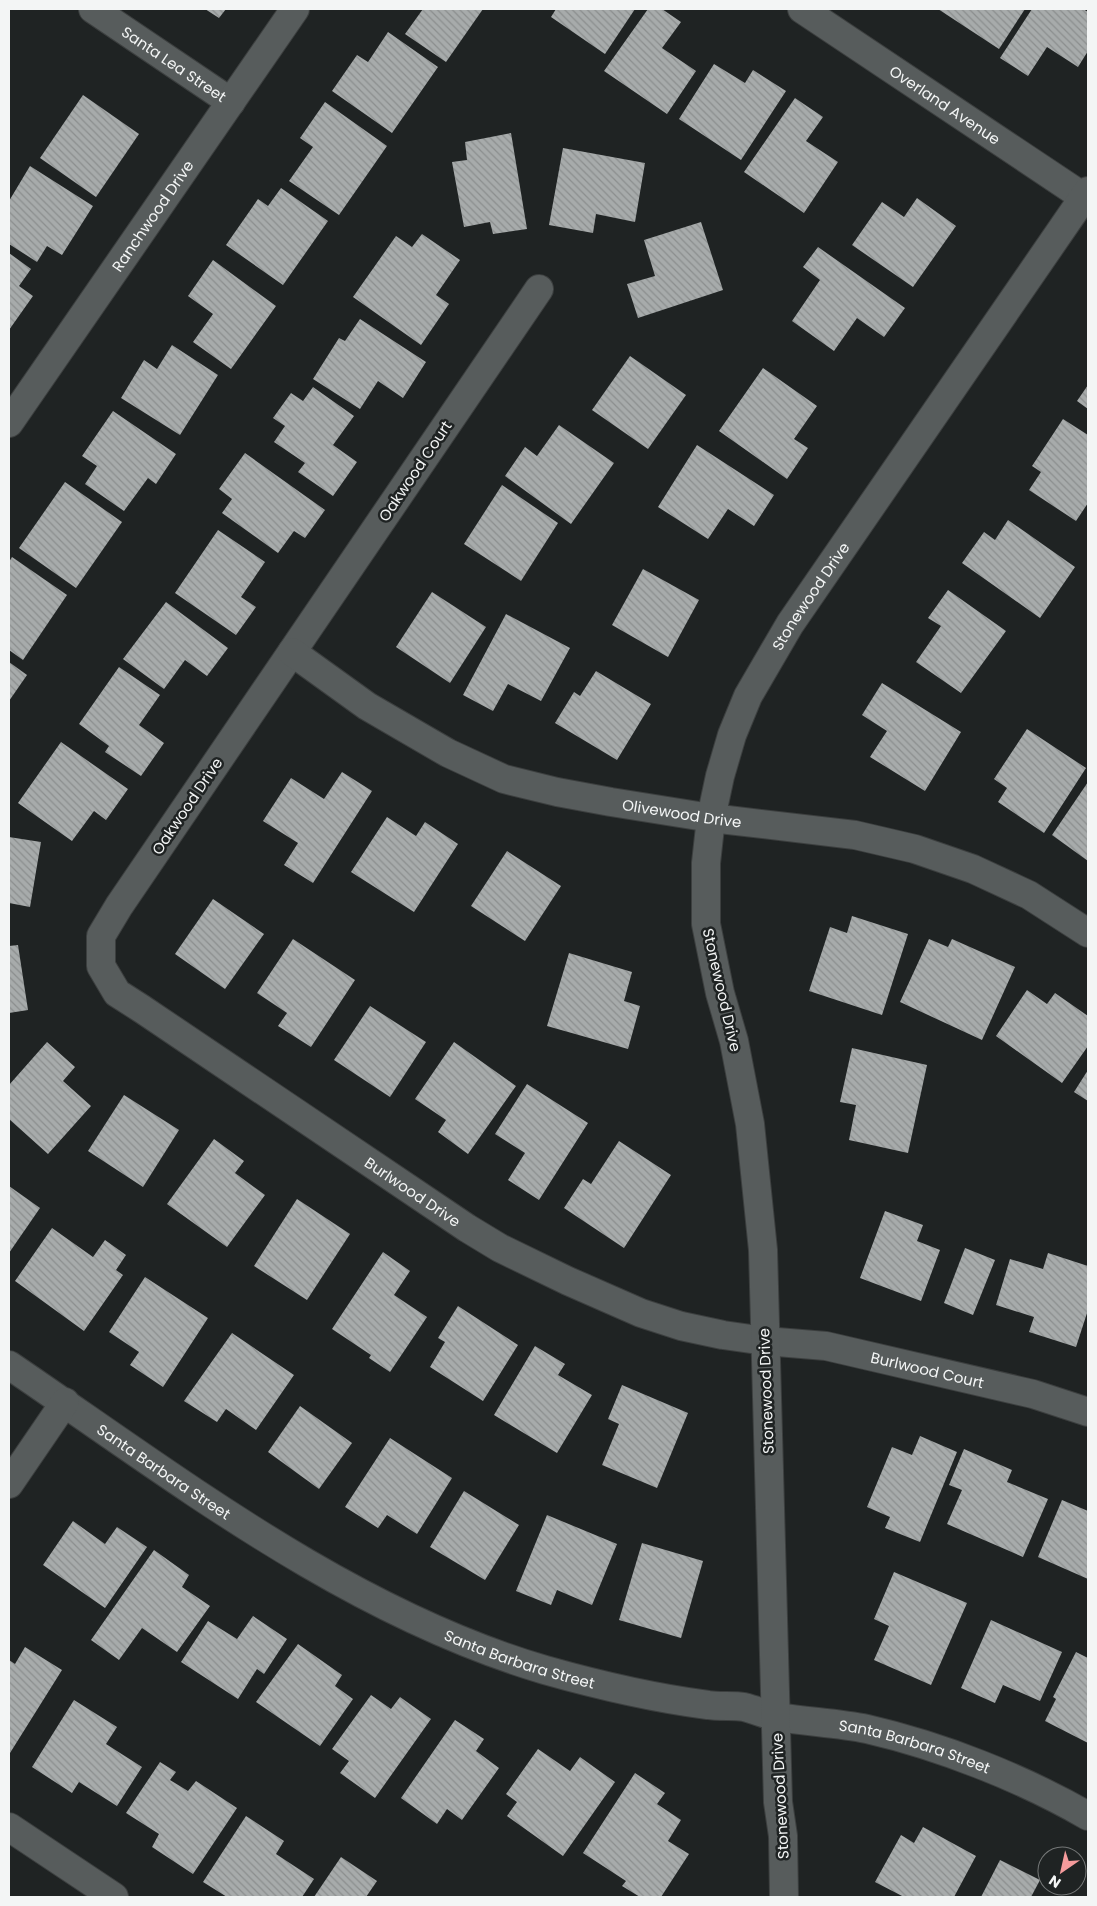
<svg xmlns="http://www.w3.org/2000/svg" width="1097" height="1906" viewBox="0 0 1097 1906" font-family="Poppins,sans-serif">
  <style>
    .building { fill: url(#building-back-hatch) }
    .lines { fill: none; stroke-linecap: round; stroke-linejoin: round }
    .minor-casing { stroke: #3c3f3f; stroke-width: 30 }
    .tertiary-casing { stroke: #3c3f3f; stroke-width: 30 }
    .minor { stroke: #575c5c; stroke-width: 28 }
    .tertiary { stroke: #575c5c; stroke-width: 28 }
    .labels { text-anchor: middle; dominant-baseline: central; stroke-width: 5; stroke-linejoin: round; paint-order: stroke }
    .street-label { font-size: 15px; fill: #f3f5f5; stroke: #1f2323 }
  </style>
  <defs>
    <pattern id="building-back-hatch" width="6" height="6" patternUnits="userSpaceOnUse" patternTransform="scale(1.25)"><rect width="6" height="6" fill="#a7abab"/><path d="M-1 5l2 2M0 0l6 6M5-1l2 2" fill="none" stroke="#8b8e8e"/></pattern>
  </defs>
  <rect width="100%" height="100%" fill="#1f2323"/>
  <g class="building">
    <polygon points="205,9 226,9 219,18"/>
    <polygon points="423,9 483,9 446,62 405,34"/>
    <polygon points="556,9 635,9 605,54 551,17"/>
    <polygon points="648,9 662,9 681,22 662,48 696,71 667,114 604,71"/>
    <polygon points="938,9 1025,9 999,49"/>
    <polygon points="1032,9 1083,9 1088,12 1088,51 1078,67 1047,47 1028,76 1000,58"/>
    <polygon points="388,32 438,67 392,133 332,91 357,55 368,62"/>
    <polygon points="714,64 745,83 753,70 786,91 741,160 679,119"/>
    <polygon points="83,95 139,134 96,197 40,158"/>
    <polygon points="795,98 823,117 806,141 838,162 804,213 744,172"/>
    <polygon points="325,102 387,146 339,215 289,181 313,147 300,138"/>
    <polygon points="511,133 527,229 493,234 490,222 464,227 452,162 467,160 465,142"/>
    <polygon points="563,148 645,163 635,222 596,214 593,233 549,225"/>
    <polygon points="30,166 93,206 62,255 47,246 37,262 9,244 9,201"/>
    <polygon points="281,188 328,221 283,285 226,245 258,199 268,206"/>
    <polygon points="917,198 956,226 913,287 852,245 882,202 904,217"/>
    <polygon points="701,222 723,290 638,318 627,284 655,276 644,240"/>
    <polygon points="422,234 460,260 436,295 449,304 421,345 353,297 396,236 412,247"/>
    <polygon points="818,247 905,308 884,337 857,318 834,351 792,321 820,280 803,267"/>
    <polygon points="9,253 31,269 19,286 33,296 9,330"/>
    <polygon points="213,260 276,306 231,369 193,342 213,314 188,296"/>
    <polygon points="360,319 426,362 403,398 378,381 360,409 313,379 339,338 345,341"/>
    <polygon points="172,345 218,375 180,435 121,398 144,360 157,369"/>
    <polygon points="630,356 686,395 648,449 592,410"/>
    <polygon points="763,368 817,406 794,439 808,448 787,479 719,431"/>
    <polygon points="1088,385 1088,409 1077,401"/>
    <polygon points="313,387 354,416 333,445 357,462 333,496 298,472 305,463 274,442 285,426 273,418 291,393 303,401"/>
    <polygon points="113,411 176,454 156,484 148,478 124,511 85,484 97,466 82,456"/>
    <polygon points="1063,419 1088,435 1088,503 1076,521 1029,490 1041,472 1032,466"/>
    <polygon points="559,425 614,463 571,524 505,476 525,447 537,456"/>
    <polygon points="697,445 774,495 754,526 728,509 708,539 658,507"/>
    <polygon points="245,453 325,510 305,538 294,531 278,553 222,513 232,499 219,489"/>
    <polygon points="65,482 122,522 76,588 19,548"/>
    <polygon points="502,485 558,523 521,581 464,544"/>
    <polygon points="1008,520 1075,567 1040,618 962,563 984,532 995,540"/>
    <polygon points="218,530 265,562 241,597 256,607 236,635 175,593"/>
    <polygon points="12,557 67,595 23,660 9,650 9,562"/>
    <polygon points="643,569 699,600 668,657 612,625"/>
    <polygon points="948,590 1006,631 961,693 916,662 941,626 928,618"/>
    <polygon points="432,592 486,627 450,683 396,647"/>
    <polygon points="166,602 228,648 207,676 185,660 164,689 123,659"/>
    <polygon points="506,614 570,648 541,701 508,684 493,711 463,695"/>
    <polygon points="9,662 27,675 9,701"/>
    <polygon points="119,667 160,695 139,725 164,743 141,776 105,752 109,746 79,724"/>
    <polygon points="596,671 651,704 617,760 555,723 574,692 580,696"/>
    <polygon points="882,683 961,732 925,791 870,757 887,731 862,715"/>
    <polygon points="1027,729 1086,768 1044,833 998,802 1007,788 994,779"/>
    <polygon points="61,742 128,789 106,820 94,811 72,841 18,803"/>
    <polygon points="342,772 372,791 313,883 284,865 298,843 263,821 291,778 324,799"/>
    <polygon points="1088,782 1088,861 1052,835"/>
    <polygon points="387,817 416,836 425,822 458,844 414,912 351,872"/>
    <polygon points="9,837 41,842 30,907 9,903"/>
    <polygon points="507,851 561,886 525,941 471,906"/>
    <polygon points="213,899 264,934 225,989 175,954"/>
    <polygon points="852,916 908,934 882,1015 809,991 830,927 847,933"/>
    <polygon points="293,939 355,980 311,1047 278,1026 287,1013 257,993"/>
    <polygon points="929,939 948,947 952,939 1015,967 982,1040 900,1002"/>
    <polygon points="18,945 28,1010 9,1013 9,946"/>
    <polygon points="569,953 632,972 624,1001 640,1006 628,1049 547,1026"/>
    <polygon points="1027,990 1047,1004 1055,993 1088,1016 1088,1046 1062,1083 996,1036"/>
    <polygon points="370,1006 426,1042 390,1097 334,1060"/>
    <polygon points="47,1042 75,1067 63,1081 91,1106 48,1154 9,1119 9,1085"/>
    <polygon points="454,1042 516,1086 468,1154 438,1132 446,1120 415,1099"/>
    <polygon points="852,1048 927,1065 908,1153 849,1140 856,1105 840,1102"/>
    <polygon points="1088,1070 1088,1101 1074,1092"/>
    <polygon points="527,1084 588,1123 539,1200 508,1180 525,1153 495,1134"/>
    <polygon points="124,1095 179,1130 143,1187 88,1151"/>
    <polygon points="214,1139 244,1161 235,1173 265,1195 227,1247 167,1204"/>
    <polygon points="619,1141 671,1175 624,1248 564,1208 583,1179 591,1184"/>
    <polygon points="9,1186 40,1208 9,1253"/>
    <polygon points="297,1199 350,1234 307,1300 254,1266"/>
    <polygon points="885,1211 923,1225 917,1241 940,1250 921,1301 860,1278"/>
    <polygon points="52,1228 93,1257 105,1240 126,1255 116,1270 123,1275 84,1331 15,1281"/>
    <polygon points="965,1248 995,1260 973,1315 944,1303"/>
    <polygon points="383,1252 410,1271 394,1295 427,1317 390,1372 369,1358 371,1355 332,1329"/>
    <polygon points="1048,1253 1088,1266 1088,1310 1076,1347 1029,1332 1034,1317 996,1305 1010,1259 1043,1269"/>
    <polygon points="145,1277 208,1318 163,1387 130,1365 139,1352 109,1332"/>
    <polygon points="458,1306 518,1345 483,1401 430,1367 445,1342 438,1338"/>
    <polygon points="232,1333 294,1375 256,1430 226,1409 217,1422 184,1401"/>
    <polygon points="535,1346 565,1364 558,1375 592,1395 557,1453 494,1415"/>
    <polygon points="622,1385 688,1413 657,1488 602,1465 619,1424 608,1419"/>
    <polygon points="300,1406 352,1443 319,1489 268,1452"/>
    <polygon points="920,1436 957,1452 920,1542 885,1528 890,1517 867,1507 892,1447 912,1455"/>
    <polygon points="390,1438 452,1478 417,1534 387,1515 378,1528 345,1507"/>
    <polygon points="964,1449 1012,1470 1007,1482 1048,1499 1023,1557 947,1524 962,1490 949,1485"/>
    <polygon points="464,1491 519,1525 485,1580 430,1547"/>
    <polygon points="1062,1500 1088,1511 1088,1579 1038,1557"/>
    <polygon points="547,1515 617,1544 592,1605 557,1590 551,1605 516,1591"/>
    <polygon points="73,1521 105,1544 117,1527 147,1547 105,1608 43,1565"/>
    <polygon points="642,1543 703,1561 681,1638 619,1620"/>
    <polygon points="154,1550 189,1575 182,1587 210,1606 177,1652 142,1628 119,1660 91,1640"/>
    <polygon points="894,1572 967,1603 931,1685 874,1660 889,1626 874,1619"/>
    <polygon points="253,1616 287,1639 264,1674 257,1669 238,1699 181,1662 208,1621 237,1639"/>
    <polygon points="991,1620 1062,1652 1040,1701 1003,1685 995,1703 961,1688"/>
    <polygon points="298,1644 342,1675 335,1686 353,1699 320,1746 256,1702"/>
    <polygon points="25,1647 62,1670 10,1753 9,1660 15,1664"/>
    <polygon points="1076,1652 1088,1658 1088,1743 1045,1721 1056,1699 1053,1697"/>
    <polygon points="371,1695 391,1709 400,1697 431,1719 375,1798 340,1773 349,1761 332,1749"/>
    <polygon points="74,1700 117,1727 106,1744 142,1767 117,1806 79,1782 72,1793 32,1767"/>
    <polygon points="455,1720 484,1739 476,1751 499,1768 462,1820 447,1809 437,1824 401,1798"/>
    <polygon points="538,1749 570,1771 580,1757 615,1782 563,1856 507,1816 517,1802 506,1794"/>
    <polygon points="160,1762 176,1772 170,1780 188,1791 196,1781 237,1808 193,1874 152,1847 159,1834 126,1813"/>
    <polygon points="635,1773 665,1793 657,1804 681,1820 668,1841 689,1854 661,1897 640,1897 622,1886 626,1881 583,1853"/>
    <polygon points="246,1816 284,1841 276,1854 314,1879 302,1897 227,1897 203,1882"/>
    <polygon points="923,1827 976,1856 954,1897 904,1897 875,1882 901,1835 914,1843"/>
    <polygon points="341,1857 377,1881 366,1897 314,1897"/>
    <polygon points="1000,1860 1040,1880 1031,1897 981,1897"/>
  </g>
  <g class="lines">
    <g class="minor-casing">
      <g id="minor">
        <path id="s1" d="M93 9 231 102"/>
        <path id="s2" d="M802 9 1088 200"/>
        <path id="s3" d="M539 289 119 906 101 936V966L117 993 142 1009 467 1228 500 1248 568 1281 641 1313 681 1326 723 1335 765 1341 826 1346 1033 1394 1088 1412"/>
        <path id="s4" d="M9 423 295 9"/>
        <path id="s5" d="M292 652 367 706 448 753 504 779 557 792 611 802 711 818 855 835 915 849 973 869 1029 895 1088 933"/>
        <path id="s6" d="M9 1365C177 1479 348 1612 545 1670 598 1685 654 1698 708 1705 720 1707 733 1705 744 1707 756 1710 767 1715 778 1717 808 1722 838 1723 867 1729 941 1746 1022 1778 1088 1816"/>
        <polyline points="9,1484 65,1402"/>
        <polyline points="9,1827 114,1897"/>
      </g>
    </g>
    <g class="tertiary-casing">
      <g id="tertiary">
        <path id="s7" d="M784 1897 783 1836 778 1802 763 1250 750 1124 734 1041 720 993 706 924V863L711 818 720 776 732 735 748 696 790 624 1088 191"/>
      </g>
    </g>
    <use href="#minor" class="minor"/>
    <use href="#tertiary" class="tertiary"/>
  </g>
  <g class="labels">
    <g class="street-label">
      <text stroke="none"><textPath href="#s1" startOffset="98">Santa Lea Street</textPath></text>
      <text stroke="none"><textPath href="#s2" startOffset="172">Overland Avenue</textPath></text>
      <text stroke="none"><textPath href="#s4" startOffset="252">Ranchwood Drive</textPath></text>
      <text transform="translate(415 471) rotate(-56)">Oakwood Court</text>
      <text stroke="none"><textPath href="#s7" startOffset="1331">Stonewood Drive</textPath></text>
      <text transform="translate(187 806) rotate(-56)">Oakwood Drive</text>
      <text stroke="none"><textPath href="#s5" startOffset="429">Olivewood Drive</textPath></text>
      <text transform="translate(722 990) rotate(77)">Stonewood Drive</text>
      <text stroke="none"><textPath href="#s3" startOffset="1199">Burlwood Drive</textPath></text>
      <text stroke="none"><textPath href="#s3" startOffset="1751">Burlwood Court</textPath></text>
      <text transform="translate(766 1391) rotate(-92)">Stonewood Drive</text>
      <text stroke="none"><textPath href="#s6" startOffset="188">Santa Barbara Street</textPath></text>
      <text stroke="none"><textPath href="#s6" startOffset="592">Santa Barbara Street</textPath></text>
      <text stroke="none"><textPath href="#s6" startOffset="998">Santa Barbara Street</textPath></text>
      <text transform="translate(780 1796) rotate(-93)">Stonewood Drive</text>
    </g>
  </g>
  <rect width="1097" height="1906" fill="none" stroke="#f3f5f5" stroke-width="20"/>
  <g transform="translate(1062 1871) rotate(214)"><circle r="24" fill="#1f2323" stroke="#747777"/>
  <path d="M0-4L9 19L0 12L-9 19Z" fill="#f59b9c"/>
  <text y="-8" font-size="14" font-weight="bold" text-anchor="middle" fill="#f3f5f5">N</text>
  </g>
</svg>
